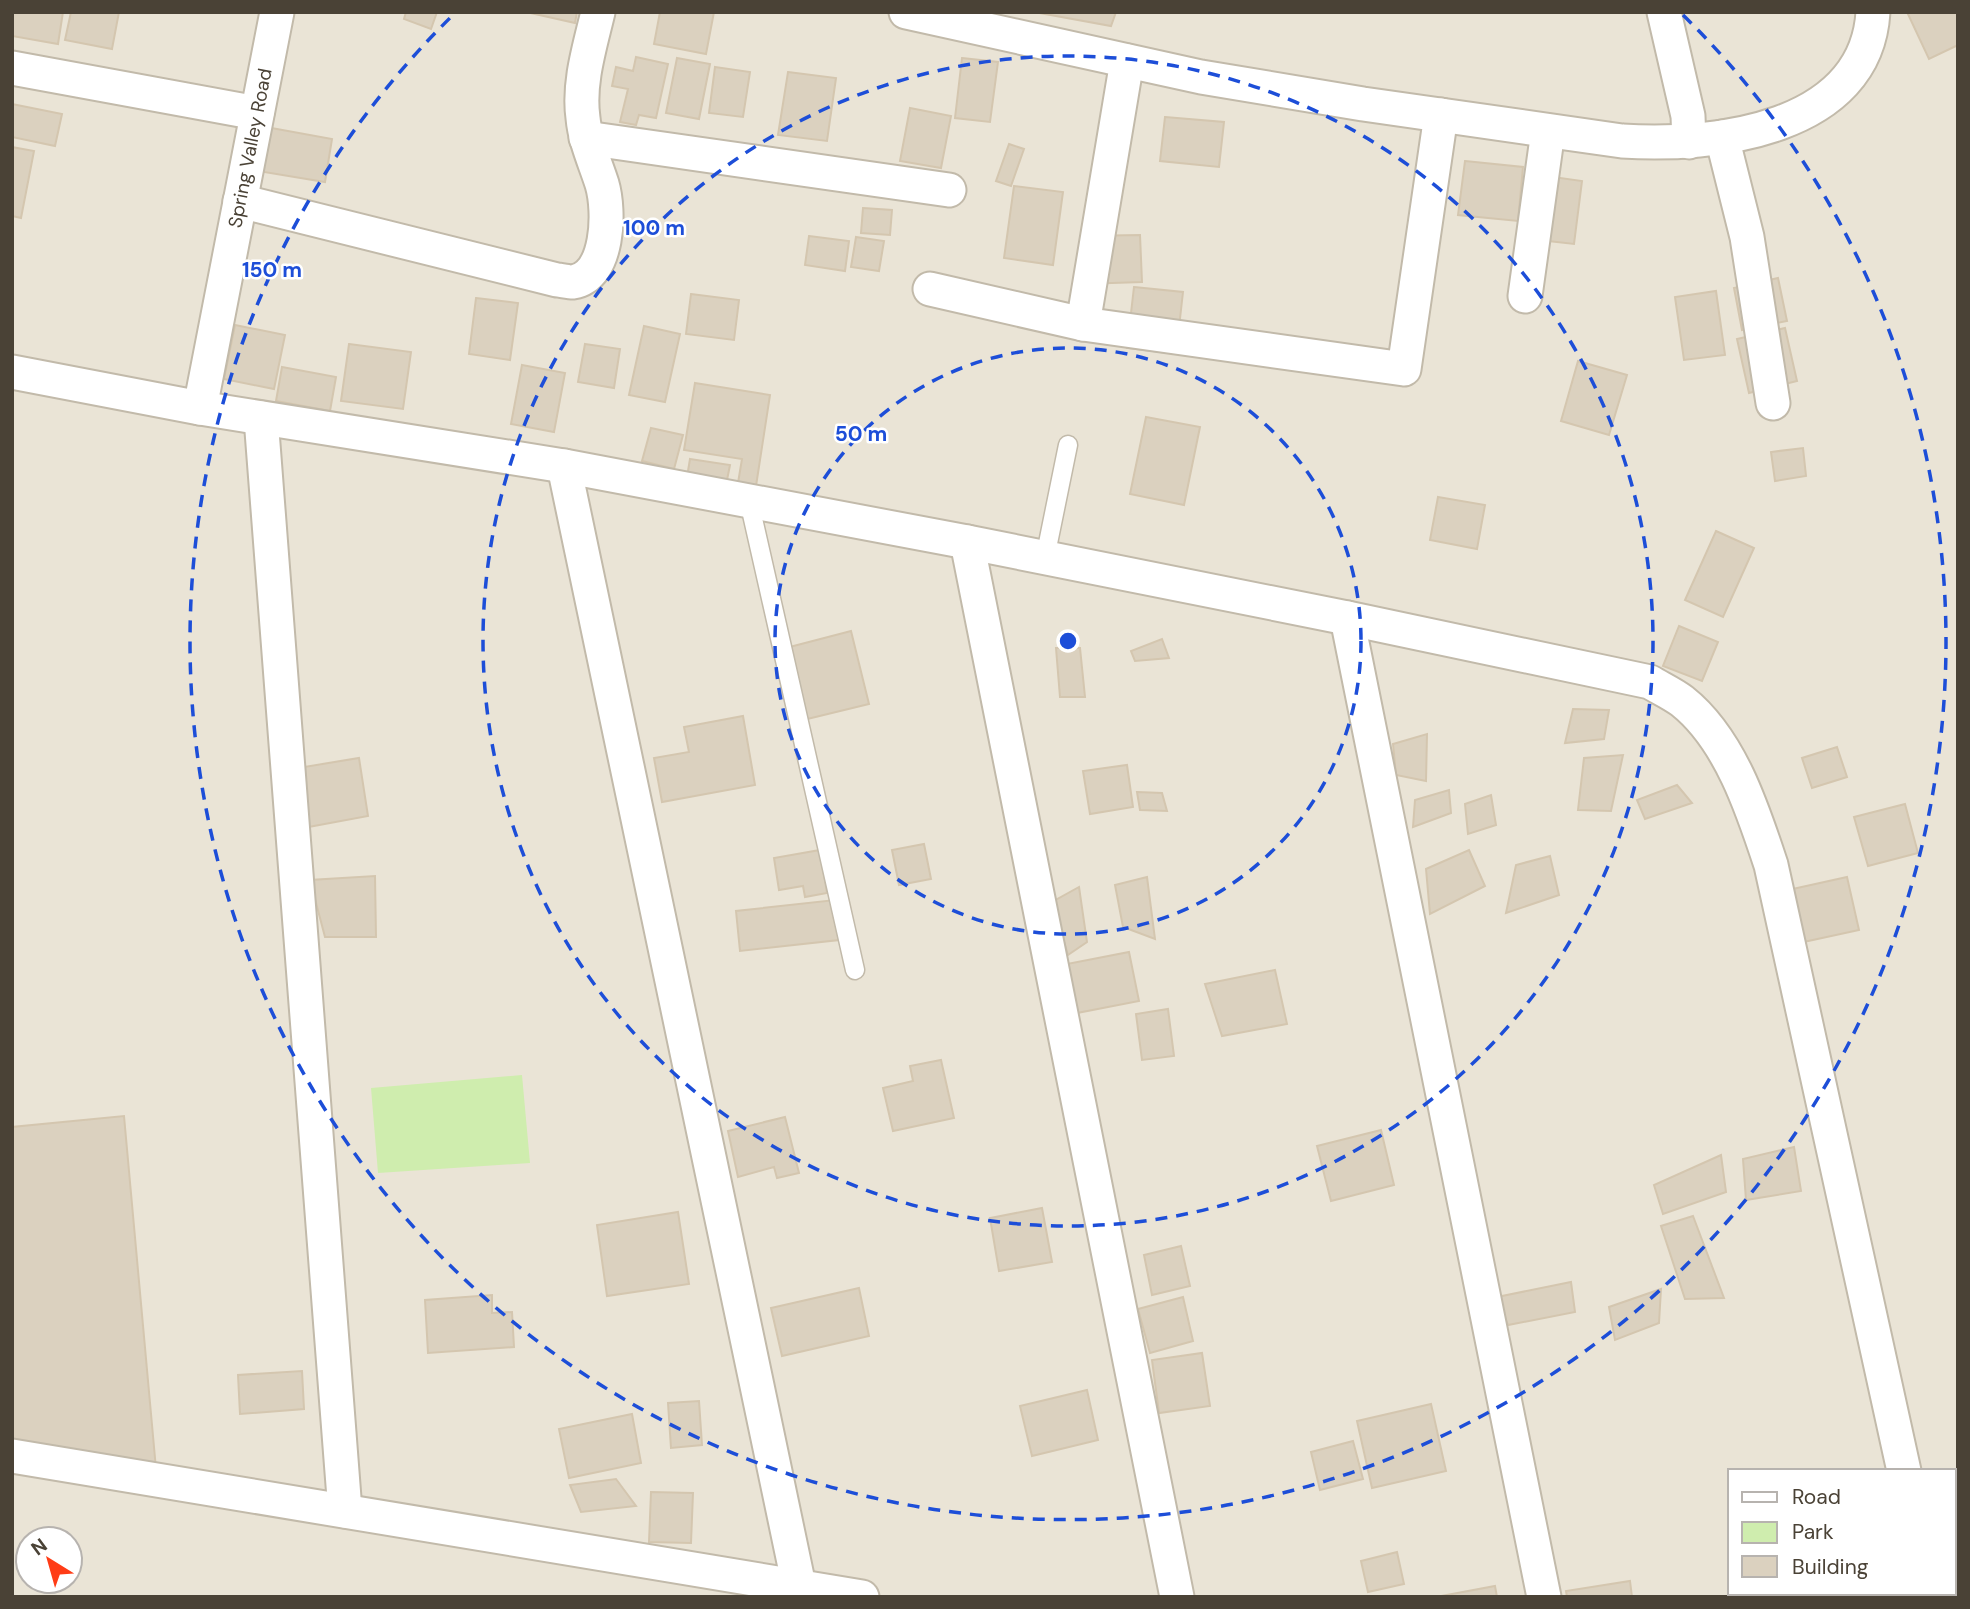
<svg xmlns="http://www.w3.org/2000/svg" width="1970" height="1609" viewBox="0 0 1970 1609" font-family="'DM Sans',sans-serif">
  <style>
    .residential { fill: #eae4d6; fill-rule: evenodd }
    .green { fill: #cfedae }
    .building { fill: #dbd1bf; stroke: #d4c6af; stroke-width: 2 }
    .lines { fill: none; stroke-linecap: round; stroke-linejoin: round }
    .lane-casing { stroke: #c2baaa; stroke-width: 21 }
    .street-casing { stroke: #c2baaa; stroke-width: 37 }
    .lane { stroke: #fff; stroke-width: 18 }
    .street { stroke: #fff; stroke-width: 33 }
    .ring { fill: none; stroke: #1d4ed8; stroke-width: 3.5; stroke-dasharray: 12 9 }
    .labels { text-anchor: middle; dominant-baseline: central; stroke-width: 5; stroke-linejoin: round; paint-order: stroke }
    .street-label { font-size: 19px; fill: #4a4236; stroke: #fff }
    .centre { fill: #1d4ed8; stroke: #fff; stroke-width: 3.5 }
    .ring-label { font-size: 21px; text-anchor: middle; font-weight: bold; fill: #1d4ed8; stroke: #fff; stroke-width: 5; stroke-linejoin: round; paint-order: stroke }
  </style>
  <rect width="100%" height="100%" fill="#f5f2e8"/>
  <path class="residential" d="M12 12H1958V1597H12ZM1730 1471H1954V1593H1730ZM28 1539H70V1581H28Z"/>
  <polygon class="green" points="522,1075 530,1163 378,1173 371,1088"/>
  <g class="building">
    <polygon points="12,12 63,12 58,44 12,36"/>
    <polygon points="71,12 119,12 112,49 65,40"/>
    <polygon points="406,12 437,12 431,29 404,19"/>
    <polygon points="526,12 577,12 575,23"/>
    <polygon points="660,12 714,12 706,54 654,44"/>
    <polygon points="1034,12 1116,12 1111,26"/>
    <polygon points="1907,12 1958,12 1958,45 1929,59"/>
    <polygon points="636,57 668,64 656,118 639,115 636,125 620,122 628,89 612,86 616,67 633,71"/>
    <polygon points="677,58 710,64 699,119 666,113"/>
    <polygon points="962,58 998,62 990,122 955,118"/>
    <polygon points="715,67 750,72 743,117 709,113"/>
    <polygon points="788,72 836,78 827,141 778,135"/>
    <polygon points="12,104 62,114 55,146 12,137"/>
    <polygon points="910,108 951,116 941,168 900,161"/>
    <polygon points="1165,117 1224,122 1219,167 1160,161"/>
    <polygon points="266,127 332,139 325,182 258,171"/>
    <polygon points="1009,144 1024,149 1011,186 996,181"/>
    <polygon points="12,147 34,151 21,218 12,216"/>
    <polygon points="1465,161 1523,167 1518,221 1458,215"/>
    <polygon points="1539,175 1582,181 1574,244 1531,239"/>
    <polygon points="1014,186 1063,192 1053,265 1004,258"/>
    <polygon points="863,208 892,210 890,235 861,233"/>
    <polygon points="1140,235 1142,282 1082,284 1081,236"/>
    <polygon points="809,236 849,241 845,271 805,265"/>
    <polygon points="856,237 884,241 879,271 851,267"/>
    <polygon points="1778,278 1787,321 1742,330 1734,288"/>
    <polygon points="1134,287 1183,292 1176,354 1127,348"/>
    <polygon points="1716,291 1725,355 1684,360 1675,297"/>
    <polygon points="691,294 739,300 734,340 686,334"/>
    <polygon points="476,298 518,303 510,360 469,354"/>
    <polygon points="235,325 285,335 274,389 224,379"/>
    <polygon points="644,326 680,334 665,402 629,395"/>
    <polygon points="1785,328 1797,381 1749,393 1737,339"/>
    <polygon points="349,344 411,352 403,409 341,401"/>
    <polygon points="585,344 620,349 614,388 578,382"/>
    <polygon points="1578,361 1627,375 1609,435 1561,421"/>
    <polygon points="522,365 565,373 554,432 511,424"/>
    <polygon points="282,367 336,377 330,411 276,401"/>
    <polygon points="695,383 770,395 756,486 738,483 742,459 684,450"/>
    <polygon points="1146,417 1200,427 1184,505 1130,494"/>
    <polygon points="651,428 683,435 674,469 642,461"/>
    <polygon points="1803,448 1806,476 1775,481 1771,452"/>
    <polygon points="690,459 730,465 725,490 686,483"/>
    <polygon points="1438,497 1485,505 1477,549 1430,540"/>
    <polygon points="1716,531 1754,548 1723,617 1685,600"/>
    <polygon points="1679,626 1718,642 1702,681 1663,666"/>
    <polygon points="851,631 869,704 799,721 782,649"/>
    <polygon points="1162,639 1169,658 1135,661 1131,651"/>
    <polygon points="1056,648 1080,648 1085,697 1060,697"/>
    <polygon points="1573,709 1609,710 1604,739 1565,743"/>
    <polygon points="743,716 755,785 662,802 654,758 689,752 684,727"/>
    <polygon points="1427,734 1426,781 1396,775 1393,744"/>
    <polygon points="1837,747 1847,777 1812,788 1802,758"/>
    <polygon points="1623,755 1611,811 1578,810 1584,758"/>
    <polygon points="359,758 368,816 303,828 298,768"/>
    <polygon points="1127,765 1133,807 1090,814 1083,771"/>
    <polygon points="1677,785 1692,803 1645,819 1637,800"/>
    <polygon points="1449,790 1451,813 1413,827 1415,800"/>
    <polygon points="1137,792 1162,793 1167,811 1140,810"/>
    <polygon points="1491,795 1496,825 1468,834 1465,804"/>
    <polygon points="1905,804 1918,853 1868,866 1854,817"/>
    <polygon points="924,844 931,879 899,885 892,850"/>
    <polygon points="820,850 827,893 805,897 803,886 779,890 774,858"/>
    <polygon points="1469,850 1485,886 1430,914 1426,869"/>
    <polygon points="1550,856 1559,895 1506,913 1516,865"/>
    <polygon points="375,876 376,937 325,937 310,880"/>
    <polygon points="1147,877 1155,939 1123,927 1115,885"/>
    <polygon points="1847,877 1859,930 1799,943 1788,890"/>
    <polygon points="1079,887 1087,942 1068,955 1052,902"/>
    <polygon points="835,900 839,940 740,951 736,911"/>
    <polygon points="1129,952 1139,1001 1077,1013 1067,964"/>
    <polygon points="1275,970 1287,1024 1222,1036 1205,984"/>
    <polygon points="1168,1009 1174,1056 1142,1060 1136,1014"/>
    <polygon points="941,1060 954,1118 893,1131 883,1088 913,1081 910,1066"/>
    <polygon points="124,1116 156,1469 12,1442 12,1127"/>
    <polygon points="785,1117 799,1173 777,1178 774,1167 738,1177 728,1131"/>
    <polygon points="1381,1130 1394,1185 1331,1201 1317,1146"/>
    <polygon points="1794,1147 1801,1191 1746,1200 1743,1159"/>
    <polygon points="1721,1155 1726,1192 1663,1214 1654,1185"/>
    <polygon points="1042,1208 1052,1262 999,1271 990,1218"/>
    <polygon points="678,1212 689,1284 607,1296 597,1225"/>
    <polygon points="1693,1216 1724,1298 1685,1299 1661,1226"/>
    <polygon points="1181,1246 1190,1286 1152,1295 1144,1255"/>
    <polygon points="1571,1282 1575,1312 1508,1325 1497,1297"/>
    <polygon points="859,1288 869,1336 782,1356 771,1308"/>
    <polygon points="1661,1289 1659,1323 1615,1340 1609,1307"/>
    <polygon points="492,1295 492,1313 512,1312 514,1347 428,1353 425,1300"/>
    <polygon points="1183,1297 1193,1341 1150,1353 1138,1309"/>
    <polygon points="1202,1353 1210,1406 1159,1413 1152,1360"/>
    <polygon points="302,1371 304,1409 240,1414 238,1375"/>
    <polygon points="1087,1390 1098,1440 1032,1456 1020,1406"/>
    <polygon points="699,1401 702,1445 671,1448 668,1403"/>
    <polygon points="1431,1404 1446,1471 1372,1488 1357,1421"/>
    <polygon points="632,1414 641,1463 569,1478 559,1429"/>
    <polygon points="1353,1441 1363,1479 1320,1490 1311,1452"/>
    <polygon points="616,1479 636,1506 581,1512 570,1485"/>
    <polygon points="651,1492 693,1493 691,1543 649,1542"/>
    <polygon points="1397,1552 1404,1584 1368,1592 1361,1561"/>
    <polygon points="1630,1581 1632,1597 1567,1597 1566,1591"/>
    <polygon points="1495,1586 1497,1597 1436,1597"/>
  </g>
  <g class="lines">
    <g class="lane-casing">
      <g id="lane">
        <polyline points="749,501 855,970"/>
        <polyline points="1045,558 1068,445"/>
      </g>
    </g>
    <g class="street-casing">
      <g id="street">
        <path d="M906 12 1201 77 1363 104 1622 141C1714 147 1866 130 1873 12"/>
        <polyline points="1664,12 1688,116 1689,142"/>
        <polyline points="12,68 257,113"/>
        <polyline points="1722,137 1747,237 1773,403"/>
        <polyline points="586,138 949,190"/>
        <path d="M240 201 557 280C561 280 568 282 573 282 609 276 610 211 602 184 595 162 585 141 583 118 578 83 590 46 598 12"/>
        <polyline points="930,289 1083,324 1404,369 1441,115"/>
        <polyline points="1525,296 1548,131"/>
        <polyline points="1083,324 1127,61"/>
        <path d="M12 372 200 408 564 466 967 542 1347 618 1650 682C1660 688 1673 694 1682 701 1730 739 1753 810 1771 865L1904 1471"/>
        <polyline points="200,408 277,12"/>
        <polyline points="261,418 345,1511"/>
        <polyline points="564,466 799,1586"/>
        <polyline points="967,542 1177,1597"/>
        <polyline points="1347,618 1544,1597"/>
        <polyline points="12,1456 862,1597"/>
        <polyline points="1930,1593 1931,1597"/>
      </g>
    </g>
    <use href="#lane" class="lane"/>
    <use href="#street" class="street"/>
  </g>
  <g class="ring">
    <circle cx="1068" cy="641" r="293"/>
    <circle cx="1068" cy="641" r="585"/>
    <path d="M1683 15A878 878 0 1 1 453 15"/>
  </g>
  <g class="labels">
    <g class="street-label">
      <text transform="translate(250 148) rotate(-79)">Spring Valley Road</text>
    </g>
  </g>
  <circle cx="1068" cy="641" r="10" class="centre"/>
  <g class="ring-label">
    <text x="654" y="235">100 m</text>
    <text x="272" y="277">150 m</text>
    <text x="861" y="441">50 m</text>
  </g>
  <rect width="1970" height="1609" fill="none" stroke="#4a4236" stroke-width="28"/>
  <rect x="1728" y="1469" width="228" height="126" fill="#ffffff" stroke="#b7b3af" stroke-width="2"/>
  <rect x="1742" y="1492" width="35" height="10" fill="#ffffff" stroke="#b7b3af" stroke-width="2"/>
  <text x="1792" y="1504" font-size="21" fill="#4a4236">Road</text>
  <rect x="1742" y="1522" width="35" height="21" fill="#cfedae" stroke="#b7b3af" stroke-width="2"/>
  <text x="1792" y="1539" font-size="21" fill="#4a4236">Park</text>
  <rect x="1742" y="1556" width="35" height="21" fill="#dbd1bf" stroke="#b7b3af" stroke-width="2"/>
  <text x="1792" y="1574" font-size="21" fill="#4a4236">Building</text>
  <g transform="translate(49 1560) rotate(323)"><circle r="33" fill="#ffffff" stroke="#b7b3af" stroke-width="2"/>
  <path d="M0-5L12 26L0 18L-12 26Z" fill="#ff3c16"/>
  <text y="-10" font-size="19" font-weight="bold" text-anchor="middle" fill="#4a4236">N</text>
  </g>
</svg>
